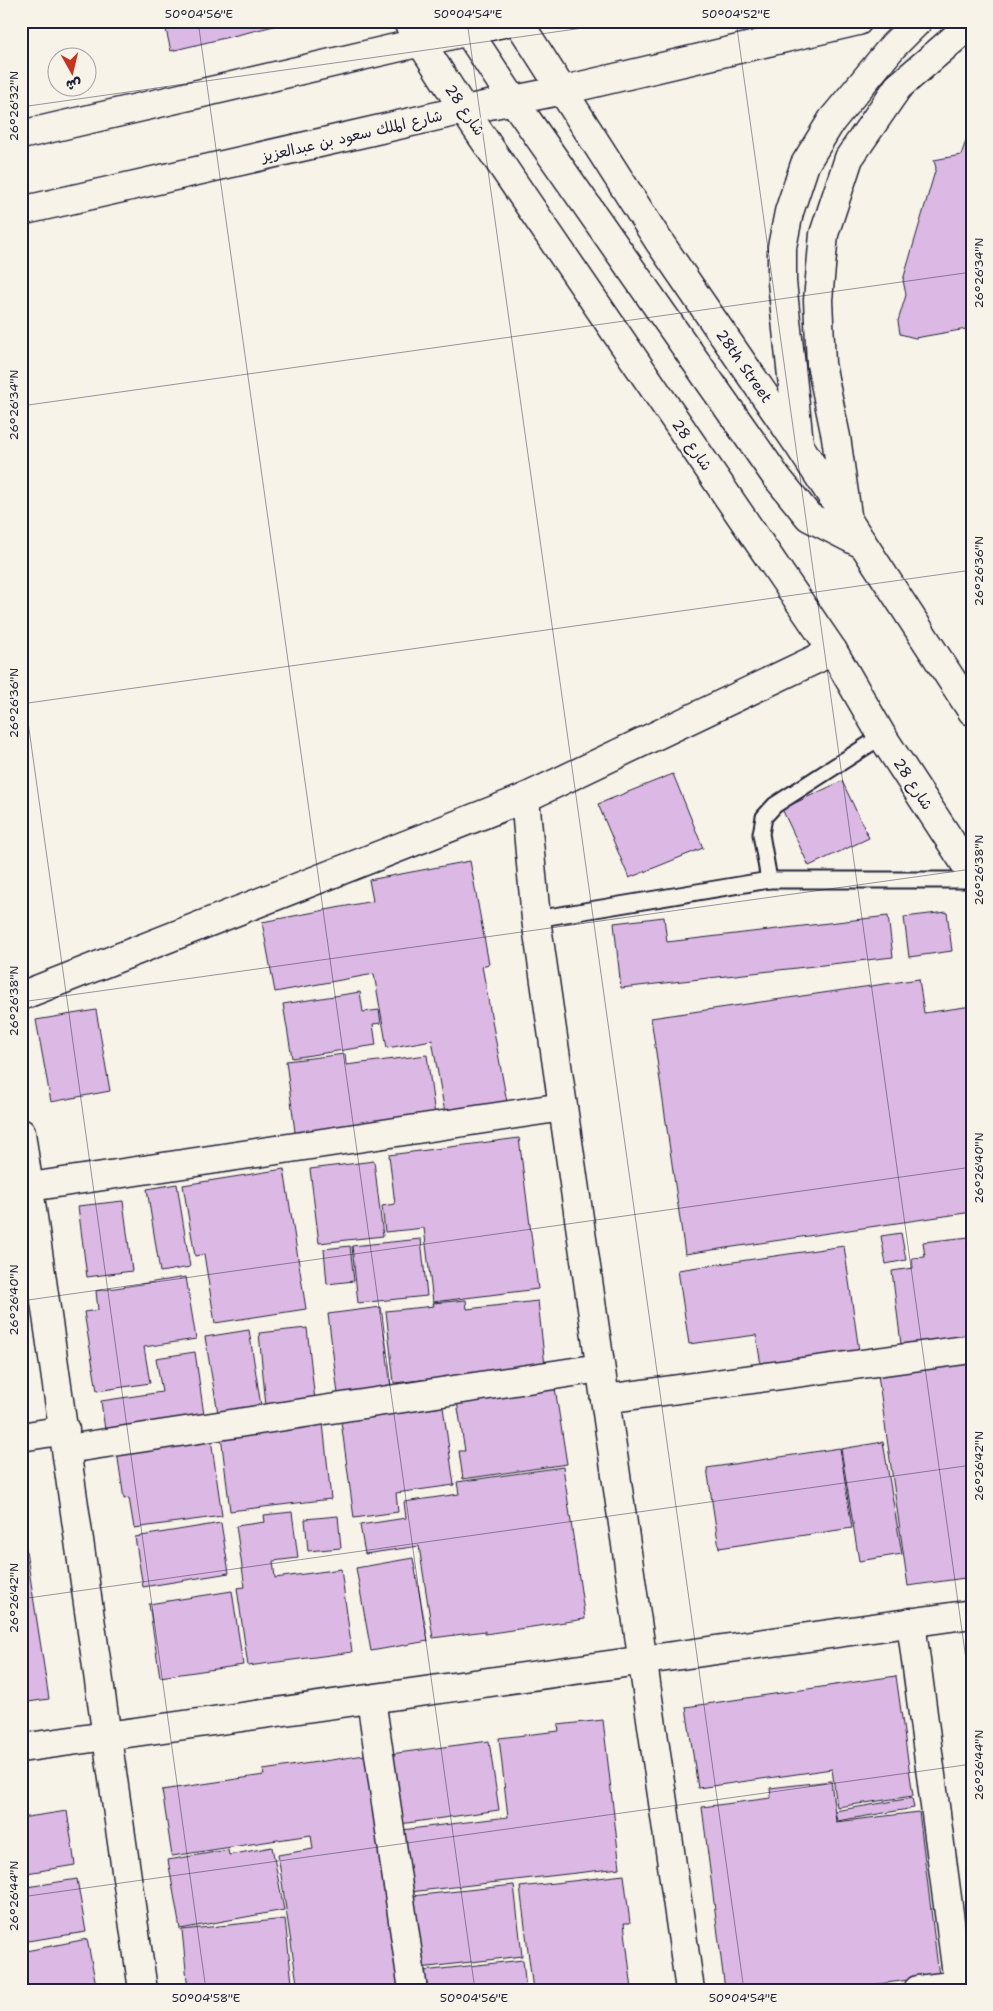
<svg xmlns="http://www.w3.org/2000/svg" width="993" height="2011" viewBox="0 0 993 2011" font-family="'Shantell Sans','Playpen Sans Arabic',sans-serif">
  <style>
    .building { fill: #dcb9e4; stroke: #22223b }
    .lines { fill: none; stroke-linecap: round; stroke-linejoin: round }
    .lane-casing { stroke: #22223b; stroke-width: 19 }
    .street-casing { stroke: #22223b; stroke-width: 31 }
    .primary-casing { stroke: #22223b; stroke-width: 31 }
    .lane { stroke: #f7f3e8; stroke-width: 15 }
    .street { stroke: #f7f3e8; stroke-width: 28 }
    .primary { stroke: #f7f3e8; stroke-width: 28 }
    .ticks { fill: none; stroke: #22223b; stroke-width: 1; stroke-opacity: 0.45 }
    .labels { text-anchor: middle; dominant-baseline: central; stroke-width: 4; stroke-linejoin: round; paint-order: stroke }
    .street-label { font-size: 15px; fill: #22223b; stroke: #f7f3e8 }
    .neatline { fill: none; stroke: #22223b; stroke-width: 2 }
    .ticks-label { font-size: 12px; text-anchor: middle; fill: #22223b }
  </style>
  <rect width="100%" height="100%" fill="#f7f3e8"/>
  <filter id="ink" filterUnits="userSpaceOnUse"><feTurbulence type="fractalNoise" baseFrequency=".02" numOctaves="2"/><feDisplacementMap in="SourceGraphic" scale="10" xChannelSelector="R" yChannelSelector="G"/><feConvolveMatrix kernelMatrix="1 2 1 2 8 2 1 2 1" color-interpolation-filters="sRGB"/></filter>
  <g filter="url(#ink)">
    <g class="building">
      <polygon points="164,21 272,21 274,26 171,51"/>
      <polygon points="21,61 26,87 21,88"/>
      <polygon points="972,137 972,328 915,338 900,334 898,321 906,295 903,280 936,168 934,160 961,155 967,138"/>
      <polygon points="673,774 703,848 629,878 598,804"/>
      <polygon points="842,781 869,838 809,866 782,809"/>
      <polygon points="470,861 489,964 482,966 509,1113 447,1124 432,1040 387,1048 374,974 275,992 262,922 373,901 369,880"/>
      <polygon points="947,912 952,951 909,957 904,917"/>
      <polygon points="888,916 893,957 621,988 614,923 664,917 667,942"/>
      <polygon points="919,979 924,1013 972,1006 972,1212 685,1254 651,1018"/>
      <polygon points="360,992 363,1012 379,1010 381,1023 373,1024 376,1045 292,1058 283,1004"/>
      <polygon points="96,1010 110,1091 51,1102 36,1020"/>
      <polygon points="345,1054 346,1065 427,1055 436,1123 296,1140 286,1061"/>
      <polygon points="519,1138 538,1289 433,1302 424,1228 385,1232 382,1206 395,1204 389,1155"/>
      <polygon points="374,1161 383,1236 319,1243 310,1169"/>
      <polygon points="284,1169 306,1309 215,1323 204,1254 195,1256 183,1185"/>
      <polygon points="177,1184 190,1267 160,1272 147,1189"/>
      <polygon points="123,1201 132,1271 87,1277 78,1206"/>
      <polygon points="901,1233 906,1260 886,1264 881,1236"/>
      <polygon points="969,1237 972,1257 972,1336 901,1344 892,1271 913,1268 912,1258 925,1257 923,1242"/>
      <polygon points="421,1239 427,1296 358,1303 352,1246"/>
      <polygon points="350,1246 354,1281 327,1284 324,1249"/>
      <polygon points="844,1246 859,1351 761,1365 756,1335 689,1344 678,1270"/>
      <polygon points="186,1277 196,1339 144,1347 150,1383 97,1391 84,1312 98,1310 96,1291"/>
      <polygon points="466,1300 467,1309 538,1301 545,1366 394,1383 386,1311 434,1306 433,1303"/>
      <polygon points="381,1307 391,1388 338,1394 328,1314"/>
      <polygon points="307,1328 315,1401 266,1406 259,1333"/>
      <polygon points="249,1330 261,1406 218,1413 205,1337"/>
      <polygon points="195,1352 204,1415 105,1430 101,1401 162,1392 156,1358"/>
      <polygon points="972,1362 972,1577 908,1586 878,1375"/>
      <polygon points="555,1388 567,1464 463,1479 459,1451 465,1451 457,1402"/>
      <polygon points="443,1407 454,1485 396,1493 398,1512 354,1518 341,1421"/>
      <polygon points="323,1423 331,1499 230,1511 221,1436"/>
      <polygon points="211,1439 222,1516 134,1528 129,1498 124,1499 117,1452"/>
      <polygon points="883,1442 902,1554 859,1561 841,1449"/>
      <polygon points="840,1448 852,1528 719,1548 707,1468"/>
      <polygon points="563,1467 585,1619 485,1634 485,1631 433,1638 419,1546 365,1554 360,1525 406,1518 404,1502 459,1494 457,1482"/>
      <polygon points="292,1512 298,1558 273,1561 275,1578 341,1569 352,1652 248,1666 237,1588 245,1587 236,1526 265,1522 264,1515"/>
      <polygon points="338,1516 341,1548 308,1551 305,1519"/>
      <polygon points="21,1518 49,1699 21,1703"/>
      <polygon points="221,1523 229,1573 143,1587 135,1537"/>
      <polygon points="413,1558 428,1641 371,1651 356,1568"/>
      <polygon points="232,1591 243,1665 160,1677 149,1604"/>
      <polygon points="896,1676 913,1796 837,1807 832,1769 698,1788 686,1707"/>
      <polygon points="603,1720 620,1868 410,1892 402,1830 508,1817 499,1738 559,1731 558,1725"/>
      <polygon points="489,1741 499,1810 400,1824 390,1754"/>
      <polygon points="365,1755 399,1990 298,1990 278,1855 313,1849 311,1835 172,1856 162,1790 264,1775 263,1770"/>
      <polygon points="831,1781 836,1822 919,1812 939,1976 833,1990 725,1990 702,1807 771,1798 770,1788"/>
      <polygon points="912,1798 914,1808 837,1821 835,1811"/>
      <polygon points="67,1811 75,1865 21,1874 21,1818"/>
      <polygon points="272,1847 284,1910 180,1929 168,1860 228,1850 229,1855"/>
      <polygon points="624,1875 630,1923 624,1923 632,1990 533,1990 520,1887"/>
      <polygon points="77,1879 86,1932 21,1942 21,1888"/>
      <polygon points="514,1885 522,1956 420,1968 412,1896"/>
      <polygon points="285,1919 292,1983 228,1990 188,1990 182,1930"/>
      <polygon points="87,1939 97,1990 21,1990 21,1952"/>
      <polygon points="523,1960 526,1990 425,1990 423,1971"/>
    </g>
    <g class="lines">
      <g class="lane-casing">
        <g id="lane">
          <polyline points="769,880 761,834 764,817 775,805 882,736"/>
          <polyline points="536,919 769,880 972,880"/>
        </g>
      </g>
      <g class="street-casing">
        <g id="street">
          <polyline points="525,798 536,919 690,1990"/>
          <polyline points="21,996 525,798 833,651"/>
          <polyline points="21,1133 143,1990"/>
          <polyline points="30,1187 563,1107"/>
          <polyline points="605,1399 972,1349"/>
          <polyline points="21,1437 65,1430"/>
          <polyline points="67,1449 600,1368"/>
          <polyline points="911,1622 959,1990"/>
          <polyline points="371,1699 413,1990"/>
          <polyline points="21,1748 972,1614"/>
          <polyline points="918,1990 959,1985"/>
        </g>
      </g>
      <g class="primary-casing">
        <g id="primary">
          <polyline points="407,21 464,110 833,651 882,736 972,874"/>
          <polyline points="461,21 513,100 775,475 809,517 860,543"/>
          <polyline points="518,21 658,240 800,447 972,711"/>
          <polyline points="21,135 512,21"/>
          <polyline points="21,211 464,110 564,90 858,21"/>
          <polyline points="799,443 782,282 782,247 789,212 805,164 832,120 893,46 918,21"/>
          <polyline points="847,515 836,437 821,364 818,300 824,234 849,158 898,87 957,36 972,27"/>
        </g>
      </g>
      <use href="#lane" class="lane"/>
      <use href="#street" class="street"/>
      <use href="#primary" class="primary"/>
    </g>
  </g>
  <path class="ticks" d="M198 21 475 1990M467 21 744 1990M736 21 972 1702M21 107 633 21M21 406 972 272M21 672 206 1990M21 704 972 570M21 1002 972 869M21 1301 972 1167M21 1599 972 1465M21 1897 972 1764"/>
  <g class="labels">
    <g class="street-label">
      <text transform="translate(465 110) rotate(56)">شارع 28</text>
      <text transform="translate(352 136) rotate(-13)">شارع الملك سعود بن عبدالعزيز</text>
      <text transform="translate(744 366) rotate(55)">28th Street</text>
      <text transform="translate(692 445) rotate(56)">شارع 28</text>
      <text transform="translate(913 784) rotate(57)">شارع 28</text>
    </g>
  </g>
  <rect width="993" height="2011" fill="none" stroke="#f7f3e8" stroke-width="55"/>
  <g transform="translate(72 72) rotate(172)"><circle r="24" fill="#f7f3e8" stroke="#a29fa3"/>
  <path d="M0-4L9 19L0 12L-9 19Z" fill="#c8321e"/>
  <text y="-8" font-size="14" font-weight="bold" text-anchor="middle" fill="#22223b">ش</text>
  </g>
  <rect x="28" y="28" width="938" height="1956" class="neatline"/>
  <g class="ticks-label">
    <text x="199" y="18">50°04'56"E</text>
    <text x="468" y="18">50°04'54"E</text>
    <text x="736" y="18">50°04'52"E</text>
    <text transform="translate(14 106) rotate(-90)" y="4">26°26'32"N</text>
    <text transform="translate(979 273) rotate(-90)" y="4">26°26'34"N</text>
    <text transform="translate(14 405) rotate(-90)" y="4">26°26'34"N</text>
    <text transform="translate(979 571) rotate(-90)" y="4">26°26'36"N</text>
    <text transform="translate(14 703) rotate(-90)" y="4">26°26'36"N</text>
    <text transform="translate(979 870) rotate(-90)" y="4">26°26'38"N</text>
    <text transform="translate(14 1001) rotate(-90)" y="4">26°26'38"N</text>
    <text transform="translate(979 1168) rotate(-90)" y="4">26°26'40"N</text>
    <text transform="translate(14 1300) rotate(-90)" y="4">26°26'40"N</text>
    <text transform="translate(979 1466) rotate(-90)" y="4">26°26'42"N</text>
    <text transform="translate(14 1598) rotate(-90)" y="4">26°26'42"N</text>
    <text transform="translate(979 1765) rotate(-90)" y="4">26°26'44"N</text>
    <text transform="translate(14 1896) rotate(-90)" y="4">26°26'44"N</text>
    <text x="206" y="2002">50°04'58"E</text>
    <text x="474" y="2002">50°04'56"E</text>
    <text x="743" y="2002">50°04'54"E</text>
  </g>
</svg>
